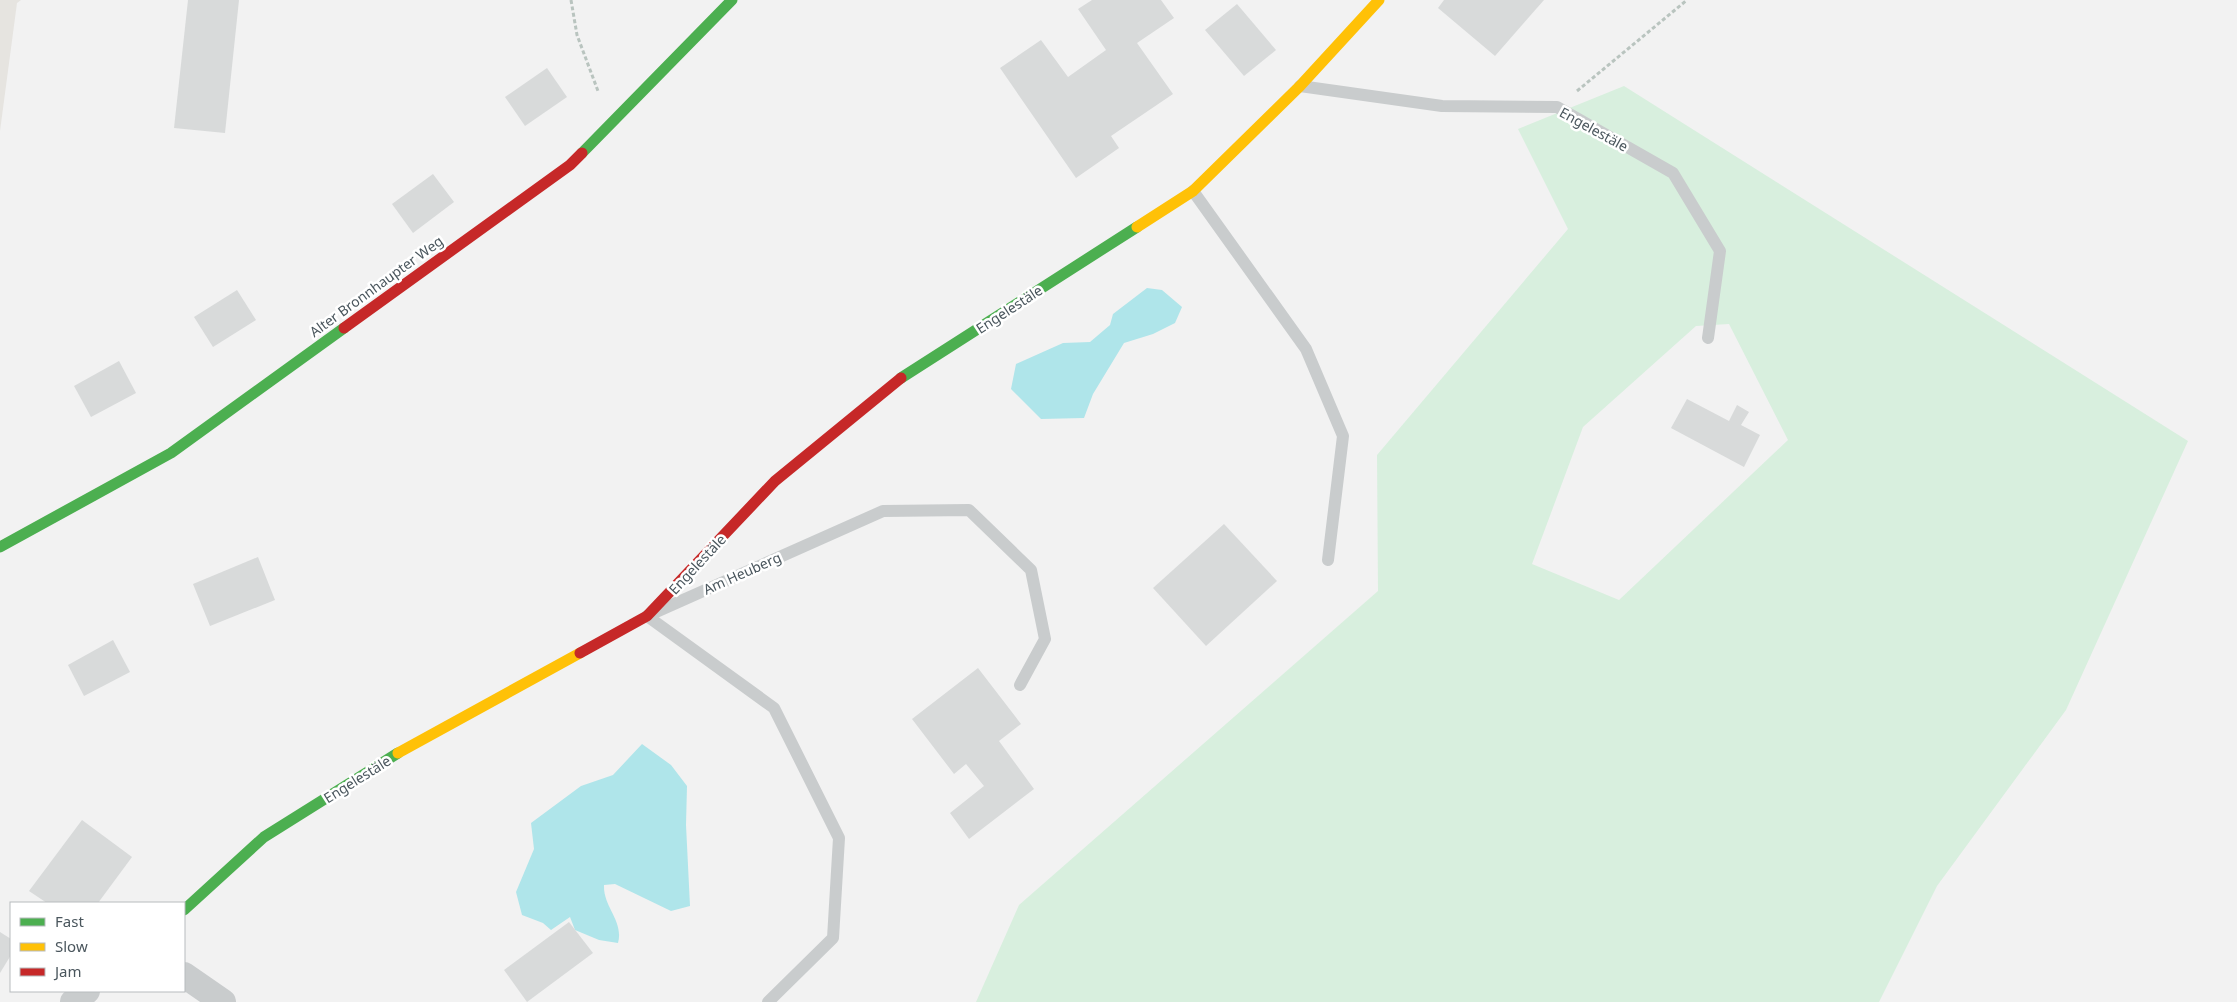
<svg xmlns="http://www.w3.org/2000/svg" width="2237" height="1002" viewBox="0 0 2237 1002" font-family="'Noto Sans',sans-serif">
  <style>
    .commercial { fill: #e6e4e0 }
    .green { fill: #d8efde; fill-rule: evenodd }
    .water { fill: #afe5ea }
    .building { fill: #d8dada }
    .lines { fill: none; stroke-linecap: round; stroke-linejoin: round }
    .path { stroke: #b9c4bf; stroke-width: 3; stroke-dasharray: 4 2.5; stroke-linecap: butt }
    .lane { stroke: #c9cccd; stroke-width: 12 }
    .street { stroke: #c9cccd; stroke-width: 26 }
    .fast { stroke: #4caf50; stroke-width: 11 }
    .slow { stroke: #ffc107; stroke-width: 11 }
    .jam { stroke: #c62828; stroke-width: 11 }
    .labels { text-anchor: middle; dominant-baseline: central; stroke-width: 5; stroke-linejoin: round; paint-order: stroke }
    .street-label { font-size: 14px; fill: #4a565d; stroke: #fff }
  </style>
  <rect width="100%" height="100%" fill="#f2f2f2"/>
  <polygon class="commercial" points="0,0 21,0 17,3 0,131"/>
  <path class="green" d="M1624 86 2188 441 2066 710 1937 886 1879 1002H976L1019 905 1378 591 1377 455 1568 229 1518 129ZM1729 324 1788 440 1619 600 1532 564 1583 427 1696 326Z"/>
  <g class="water">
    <polygon points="1147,288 1162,290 1182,307 1175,323 1153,334 1124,343 1093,394 1084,418 1041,419 1011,389 1016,364 1063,343 1090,342 1110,325 1113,314"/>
    <path d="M642 744 671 765 687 786 686 825 690 906 671 911 615 884 604 885C603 907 624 921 618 943L599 940 575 930 570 917 551 930 543 923 522 915 516 892 534 849 531 823 581 786 613 775Z"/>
  </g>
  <g class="building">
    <polygon points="188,0 239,0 225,133 174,128"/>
    <polygon points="1092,0 1161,0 1174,18 1137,43 1173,94 1111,136 1119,148 1076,178 1000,68 1041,40 1068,77 1106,50 1078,9"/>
    <polygon points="1444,0 1544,0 1495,56 1438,8"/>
    <polygon points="1237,4 1276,50 1244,76 1205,30"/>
    <polygon points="547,68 567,97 525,126 505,97"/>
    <polygon points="433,174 454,202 413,233 392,204"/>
    <polygon points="237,290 256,320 213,347 194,317"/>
    <polygon points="119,361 136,393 91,417 74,386"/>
    <polygon points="1687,399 1729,421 1737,405 1749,412 1741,425 1760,435 1744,467 1671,428"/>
    <polygon points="1224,524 1277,581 1206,646 1153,588"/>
    <polygon points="258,557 275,600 210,626 193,584"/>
    <polygon points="113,640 130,672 84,696 68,665"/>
    <polygon points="978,668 1021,724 999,741 1034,789 969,839 950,813 984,786 966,764 954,774 912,719"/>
    <polygon points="82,820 132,857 98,903 47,903 29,891"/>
    <polygon points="569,922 593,953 527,1002 504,970"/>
    <polygon points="0,932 11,939 11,955 0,973"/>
  </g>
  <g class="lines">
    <g class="path">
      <polyline points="571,0 577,35 598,91"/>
      <polyline points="1577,91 1687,0"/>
    </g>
    <g class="lane">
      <polyline points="1300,86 1442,106 1557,107 1673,173 1720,251 1708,338"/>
      <polyline points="1193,191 1306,349 1343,436 1328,560"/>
      <polyline points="768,1002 833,938 839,838 774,708 647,616 883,511 969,510 1031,570 1045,639 1020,685"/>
    </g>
    <g class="street">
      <polyline points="184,975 223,1002"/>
      <polyline points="73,1002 87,991"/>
    </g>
    <g class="fast">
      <polyline points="582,153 732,0"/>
      <polyline points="901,378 1137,227"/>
      <polyline points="0,547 171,453 344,328"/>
      <polyline points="184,910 264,837 398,753"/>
    </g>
    <g class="slow">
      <polyline points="1137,227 1193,191 1300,86 1379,0"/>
      <polyline points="398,753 580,653"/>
    </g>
    <g class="jam">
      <polyline points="344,328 570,165 582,153"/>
      <polyline points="580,653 647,616 775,481 901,378"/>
    </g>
  </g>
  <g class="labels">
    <g class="street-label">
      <text transform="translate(1594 129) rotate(29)">Engelestäle</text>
      <text transform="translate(376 286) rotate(-36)">Alter Bronnhaupter Weg</text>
      <text transform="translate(1009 309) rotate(-33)">Engelestäle</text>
      <text transform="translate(697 564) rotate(-47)">Engelestäle</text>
      <text transform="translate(742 573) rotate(-24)">Am Heuberg</text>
      <text transform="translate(357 779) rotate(-32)">Engelestäle</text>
    </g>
  </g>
  <rect x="10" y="902" width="175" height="90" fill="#ffffff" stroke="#b7bbbe"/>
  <rect x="20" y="918" width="25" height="8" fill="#4caf50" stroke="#b7bbbe"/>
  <text x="55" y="927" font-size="15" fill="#4a565d">Fast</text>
  <rect x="20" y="943" width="25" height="8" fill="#ffc107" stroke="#b7bbbe"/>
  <text x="55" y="952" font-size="15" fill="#4a565d">Slow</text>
  <rect x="20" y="968" width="25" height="8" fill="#c62828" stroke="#b7bbbe"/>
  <text x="55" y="977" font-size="15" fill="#4a565d">Jam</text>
</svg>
